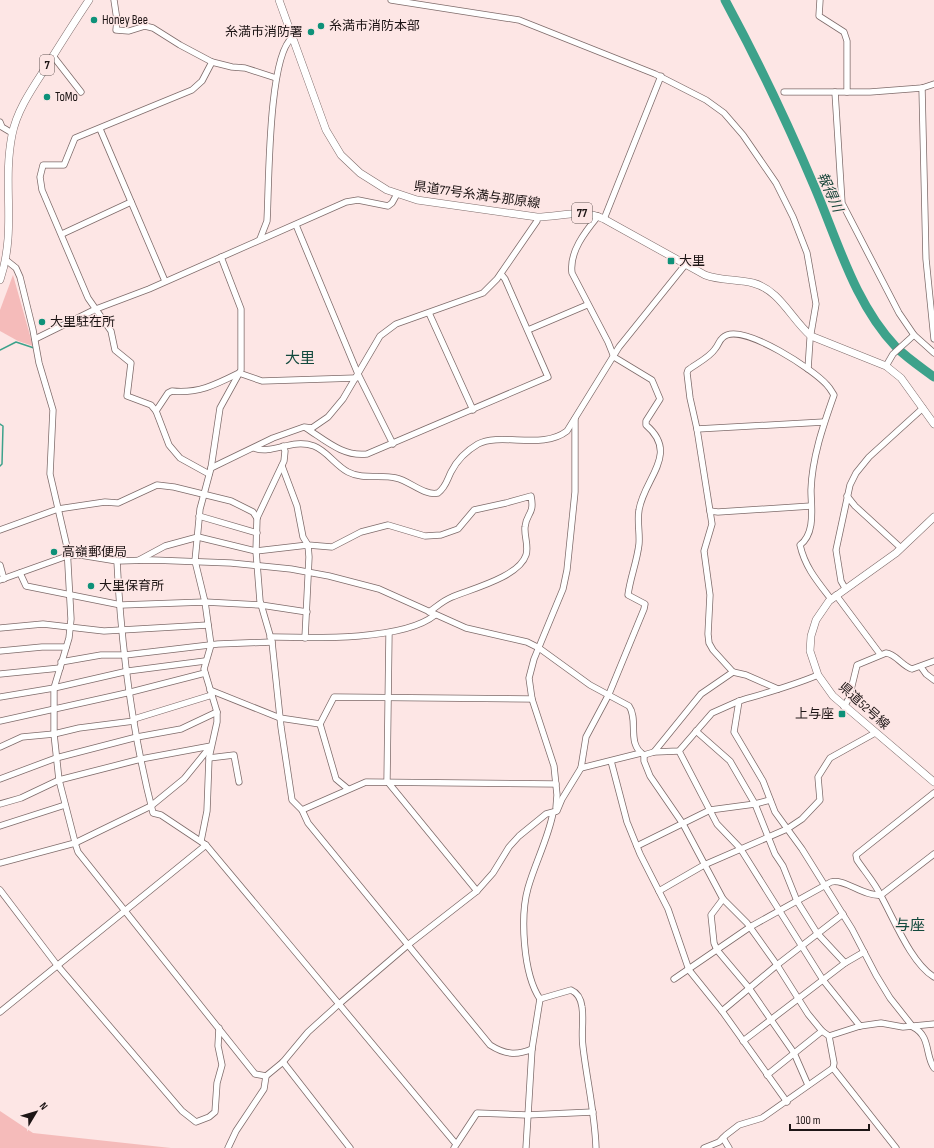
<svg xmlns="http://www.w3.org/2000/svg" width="934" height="1148" viewBox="0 0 934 1148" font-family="'Sofia Sans Condensed','Noto Sans JP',sans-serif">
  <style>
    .green { fill: #f5bbba }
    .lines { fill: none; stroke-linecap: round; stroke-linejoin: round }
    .stream { stroke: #3da28b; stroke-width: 1.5 }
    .river { stroke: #3da28b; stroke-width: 9 }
    .minor-casing { stroke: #7e6b6a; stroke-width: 7 }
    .major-casing { stroke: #7e6b6a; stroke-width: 8 }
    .minor { stroke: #fff; stroke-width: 5.5 }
    .major { stroke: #fff; stroke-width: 7 }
    .poi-dot { fill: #0e9179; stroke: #fde6e5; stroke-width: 1.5 }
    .labels { text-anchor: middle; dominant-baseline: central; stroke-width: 3; stroke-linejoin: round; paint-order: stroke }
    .shield { fill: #fde6e5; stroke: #605453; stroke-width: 1 }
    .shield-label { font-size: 12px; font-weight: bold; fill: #1d1515 }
    .poi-label { font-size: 13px; fill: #1d1515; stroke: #fde6e5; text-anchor: start }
    .street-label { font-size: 13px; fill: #1d1515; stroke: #fde6e5 }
    .water-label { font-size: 14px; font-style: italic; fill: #19453a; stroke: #fde6e5 }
    .quarter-label { font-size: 15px; fill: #12493d; stroke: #fde6e5 }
  </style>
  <rect width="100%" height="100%" fill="#fde6e5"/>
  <g class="green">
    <polygon points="13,275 33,346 18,341 0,331 0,310"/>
    <polygon points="0,1111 33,1133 171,1148 0,1148"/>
  </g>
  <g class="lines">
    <g class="stream">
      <polyline points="0,350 16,342 34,348"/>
      <polyline points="0,424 3,426 2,464 0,466"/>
    </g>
    <path class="river" d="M725 0C758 61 788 124 815 188 838 242 855 304 896 347 907 358 922 368 934 377"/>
    <g class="minor-casing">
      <g id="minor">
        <polyline points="114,0 117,20 116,30 129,31 145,26 153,28 180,45 212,62 232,67 245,68 276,78"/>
        <polyline points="391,0 519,20 655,74 706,100 724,113 743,135 776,183 793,217 807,253 816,304 810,339 808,369"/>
        <polyline points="820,0 819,16 844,32 847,41 847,92"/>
        <polyline points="53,56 81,92"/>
        <polyline points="922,88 926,259 934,339"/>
        <polyline points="784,92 870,92 922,88 934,84"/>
        <polyline points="835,92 842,203 899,313 914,335 934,353"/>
        <polyline points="0,122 2,127 12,133"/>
        <polyline points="100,129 165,281"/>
        <polyline points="604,219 661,76"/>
        <polyline points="296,225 358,374 393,444"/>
        <polyline points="62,234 131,202"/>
        <path d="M260 239 267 221C269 188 268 56 292 38"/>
        <path d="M6 260 16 268 20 277 33 330 39 363 53 410 50 474 67 547 71 619 69 638 54 688V734L59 780 76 846 78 852 255 1074 266 1076 283 1062 308 1032 339 1004 409 944 477 891 493 873 509 847 519 836 546 814 557 811 562 799 581 768 586 737 609 694 644 609 645 604 628 595C630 578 637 562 639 544 640 533 637 521 639 510 644 478 680 454 646 425V421L660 399 652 380 614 357 608 342 572 273C569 252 585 232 598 216"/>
        <polyline points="429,313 473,410"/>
        <polyline points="528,330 587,305"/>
        <polyline points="35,339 96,309 149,289 346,202 358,200 388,206 392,203 397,194"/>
        <polyline points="886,366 893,354 914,335"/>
        <polyline points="156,411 151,405 127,396 131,363 115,350 111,331 88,298 42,190 40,177 43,165 64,165 75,138 192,90 202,81 212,62"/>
        <path d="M306 428C325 440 343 457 367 454L548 377 505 279 501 274"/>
        <polyline points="697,429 824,422"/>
        <path d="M283 446 285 451 284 461 257 518 256 551 260 601 272 642 281 727 292 800 302 810 308 823 490 1045C504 1054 516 1056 532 1049"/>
        <path d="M254 448C273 455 291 438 314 446 327 451 335 465 348 472 363 480 380 474 396 478 410 481 424 496 438 493 446 487 447 480 451 472 457 460 466 451 478 444 501 432 543 450 567 431L619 347 685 265"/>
        <path d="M282 466 297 506 303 537 308 545 332 547 361 532 388 525 425 536 441 535 458 529 474 510 506 503 531 496C535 515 526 513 525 527 524 536 529 546 526 555 519 577 471 589 452 597 444 600 436 607 429 612"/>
        <polyline points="211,468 273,438 304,427 312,428 328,417 343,399 380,336 396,324 483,293 497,279 537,221 537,217"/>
        <path d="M209 474 180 458 169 445 156 411 168 393 172 391C198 394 217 384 239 373L262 381 356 378"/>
        <polyline points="847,496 855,506 901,548"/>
        <polyline points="710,511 718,512 811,506"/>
        <polyline points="199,516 257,533"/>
        <polyline points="0,530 58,509 105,502 118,503 157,485 174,487 231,501 253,512 257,518"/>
        <polyline points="139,560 165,546 198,537 256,551 308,545 309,557 305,638"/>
        <path d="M117 561C121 645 132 731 153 813L161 815 206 845 456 1144"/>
        <polyline points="0,565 4,579"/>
        <polyline points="20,573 26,586 121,605 205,602 261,605 307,612"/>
        <path d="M0 580 67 556 80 555 117 561 152 560 231 563 291 569 329 576 379 589 466 628 527 642 539 648 590 685 629 706C639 720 626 744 644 755L654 752 701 694 733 672"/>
        <polyline points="845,588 841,581 836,550 850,485 856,473 869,457 923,408"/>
        <polyline points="836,595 880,654"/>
        <polyline points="0,628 43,624 104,631 208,625"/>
        <polyline points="389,634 387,781 477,891"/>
        <path d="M270 637C312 638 403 641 435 615"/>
        <polyline points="0,651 42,647 66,647"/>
        <polyline points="61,662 101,655 125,655 218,644 272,642"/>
        <polyline points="921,667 926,674 934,680"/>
        <polyline points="0,674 60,668"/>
        <path d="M818 675C792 686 766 693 739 701L734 732 763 781 775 812 802 849 852 929 876 975 890 998 913 1027C931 1036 925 1056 934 1068"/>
        <path d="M778 689 746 675 733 672 713 650 709 643 708 634 710 595 704 551 712 524 697 429 690 398 687 373 688 370C696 364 710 357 715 349 720 343 719 338 727 335 748 327 813 369 827 385 830 388 832 392 834 395 823 426 812 458 811 490 811 507 816 533 800 545 805 567 817 581 831 599"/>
        <polyline points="210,690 280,718 320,724 334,697 532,699"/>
        <polyline points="0,697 54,688 128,671 205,661"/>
        <path d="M844 707 849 698 857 665 886 653C896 654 902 666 912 669L934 661"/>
        <polyline points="134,719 212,695"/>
        <polyline points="0,721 131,692 205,673"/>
        <polyline points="320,724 336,779 348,789"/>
        <polyline points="696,731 730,761 755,804 775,854 783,866 797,901 817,933 845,963"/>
        <polyline points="0,747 22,737 54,734 79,728 134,721"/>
        <polyline points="679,751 717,824 740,848 823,980 860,1026"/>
        <polyline points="654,752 679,751 712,713 739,701"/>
        <polyline points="644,755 644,761 650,776 683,824 723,899 747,923 777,965 808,1014 822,1031 829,1036 834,1063 833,1068 896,1148"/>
        <polyline points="209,758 234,755 239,782"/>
        <polyline points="611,761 627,822 640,854 668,909 689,970 722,1011 787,1102"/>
        <polyline points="581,768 641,753"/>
        <polyline points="0,779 56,758 137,737 181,729 217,712"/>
        <path d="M934 793 856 855 857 860C865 872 875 883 881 896 894 919 911 963 934 977"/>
        <polyline points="0,804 21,798 59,780 141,759 211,746"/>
        <polyline points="556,808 557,795 554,766 532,699 529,678 534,659 563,589 567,570 575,492 575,419"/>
        <polyline points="302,810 366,782 556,784"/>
        <polyline points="0,826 65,805"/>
        <polyline points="201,841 207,811 209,758 217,722 217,712 204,669 211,645 205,602 195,561 200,509 211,468 220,408 241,370 241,309 221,257"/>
        <polyline points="637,846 710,810 755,804 770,800"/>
        <polyline points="0,863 75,843 151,806 184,779 210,747"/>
        <polyline points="0,890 57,965 182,1111 196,1122 209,1117 215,1112 217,1083 222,1065 218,1046 219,1028"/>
        <polyline points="659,891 704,865 787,829 802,819 820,800 818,777 830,758 875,733"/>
        <polyline points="723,899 711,915 714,943 717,950 749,988 794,1053 808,1085"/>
        <path d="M674 979 750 927 831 882C844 878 864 897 881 895L934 854"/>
        <path d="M540 999 571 990C578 993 581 999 582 1007 584 1020 581 1034 583 1047 587 1081 595 1114 596 1148"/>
        <polyline points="722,1011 777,965 843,914"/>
        <polyline points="0,1012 206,845"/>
        <polyline points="829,1036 860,1026 881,1023 903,1027 934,1024"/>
        <polyline points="743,1041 845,963 864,952"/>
        <polyline points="283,1062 350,1148"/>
        <polyline points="767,1075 822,1031"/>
        <polyline points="723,1138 729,1148"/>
        <polyline points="228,1148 236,1131 264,1089 266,1076"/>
        <polyline points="454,1148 477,1113 527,1115 593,1112"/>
        <path d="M526 1148 532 1049 540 999C523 974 520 916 528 888 535 863 548 839 553 813"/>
        <polyline points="704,1148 719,1142 726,1135 739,1125 762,1118 833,1068"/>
      </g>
    </g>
    <g class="major-casing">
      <g id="major">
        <path d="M279 0 326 130 341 155 360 173 387 190 417 200 537 217C561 217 581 208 604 219L705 275C721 281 737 279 753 283 780 290 791 319 811 336L886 366 901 378 934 424"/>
        <path d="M0 280C17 229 2 186 12 135 17 109 34 86 48 64 61 43 75 21 89 0"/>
        <polyline points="934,517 896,553 829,601 816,620 811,636 810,651 818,675 833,696 934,782"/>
      </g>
    </g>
    <use href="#minor" class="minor"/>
    <use href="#major" class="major"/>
  </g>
  <g class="poi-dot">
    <circle cx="94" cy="20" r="4"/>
    <circle cx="321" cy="26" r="4"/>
    <circle cx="311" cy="32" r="4"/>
    <circle cx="47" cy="97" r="4"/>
    <rect x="667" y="257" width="8" height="8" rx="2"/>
    <circle cx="42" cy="322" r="4"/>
    <circle cx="54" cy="552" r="4"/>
    <circle cx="91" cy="586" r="4"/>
    <rect x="838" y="710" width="8" height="8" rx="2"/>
  </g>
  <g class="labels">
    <g class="shield">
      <rect x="40" y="55" width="14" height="20" rx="3"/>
      <rect x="572" y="203" width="20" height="20" rx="3"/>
    </g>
    <g class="shield-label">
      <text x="47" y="65">7</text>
      <text x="582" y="213">77</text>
    </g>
    <g class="poi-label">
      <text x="102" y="20">Honey Bee</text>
      <text x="329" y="26">糸満市消防本部</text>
      <text x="303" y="32" text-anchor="end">糸満市消防署</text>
      <text x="55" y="97">ToMo</text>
      <text x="679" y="261">大里</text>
      <text x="50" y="322">大里駐在所</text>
      <text x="62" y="552">高嶺郵便局</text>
      <text x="99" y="586">大里保育所</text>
      <text x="834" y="714" text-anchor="end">上与座</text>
    </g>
    <g class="street-label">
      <text transform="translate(477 195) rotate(8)">県道77号糸満与那原線</text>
      <text transform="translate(864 706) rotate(42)">県道52号線</text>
    </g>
    <g class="water-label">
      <text transform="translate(830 192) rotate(66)">報得川</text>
    </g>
    <g class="quarter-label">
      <text x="300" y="358">大里</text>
      <text x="910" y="925">与座</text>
    </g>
  </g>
  <g transform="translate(36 1112) rotate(52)" stroke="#fde6e5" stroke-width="3" paint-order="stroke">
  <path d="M0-3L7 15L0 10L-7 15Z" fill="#1d1515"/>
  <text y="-6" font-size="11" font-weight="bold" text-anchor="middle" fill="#1d1515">N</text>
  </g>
  <path d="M790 1124v6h79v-6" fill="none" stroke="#1d1515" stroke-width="2"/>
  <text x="796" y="1124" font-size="12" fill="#1d1515" stroke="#fde6e5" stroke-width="3" paint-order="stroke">100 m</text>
</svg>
